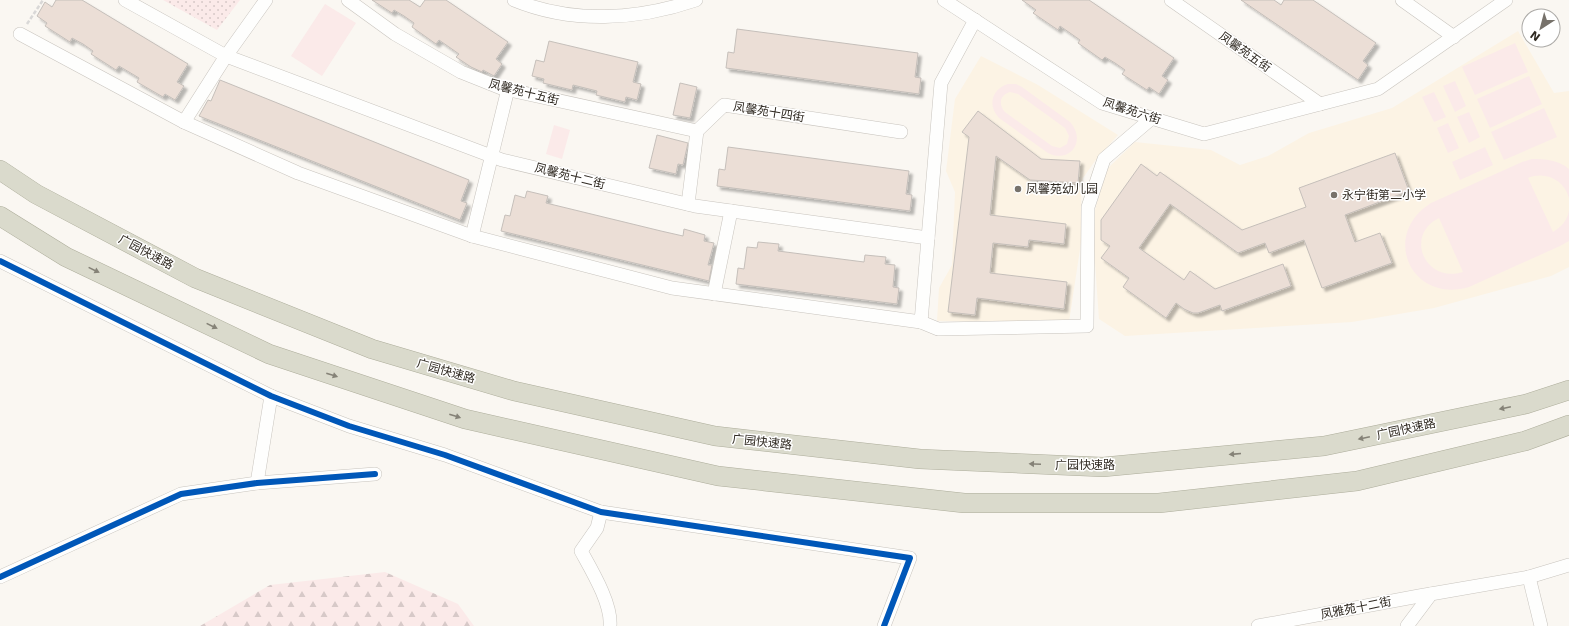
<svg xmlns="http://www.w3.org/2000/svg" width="1569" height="626" viewBox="0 0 1569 626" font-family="'DejaVu Sans','Noto Sans SC',sans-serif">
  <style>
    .built { fill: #fcf3e4 }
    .grass { fill: url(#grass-dots) }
    .forest { fill: url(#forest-firs) }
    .pitch { fill: #fbeae9; fill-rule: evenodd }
    .building { fill: #ebded6; stroke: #c5bfba; filter: url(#shadow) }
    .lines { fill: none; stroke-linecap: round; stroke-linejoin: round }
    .minor-casing { stroke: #c8c4be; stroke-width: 14 }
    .highway-casing { stroke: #adad9b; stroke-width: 20 }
    .path { stroke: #d9d8d7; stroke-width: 2.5; stroke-dasharray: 4 2; stroke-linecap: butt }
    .minor { stroke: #fefefd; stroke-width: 13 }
    .highway { stroke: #dadacc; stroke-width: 19 }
    .cycleway-casing { stroke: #fff; stroke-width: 8 }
    .cycleway { stroke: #0057b8; stroke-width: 6 }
    .oneway { fill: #858277 }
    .poi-dot { fill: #77726b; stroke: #fff; stroke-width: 1.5 }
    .labels { text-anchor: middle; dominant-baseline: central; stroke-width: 3; stroke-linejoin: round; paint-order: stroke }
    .street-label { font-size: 12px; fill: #302a22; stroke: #fff }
    .poi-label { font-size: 12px; fill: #302a22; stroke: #fff; text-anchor: start }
  </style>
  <defs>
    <pattern id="grass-dots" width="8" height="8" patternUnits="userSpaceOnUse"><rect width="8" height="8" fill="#fbeae9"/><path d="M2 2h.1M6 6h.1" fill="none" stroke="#d7c9c8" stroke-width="1.8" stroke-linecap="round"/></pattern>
    <pattern id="forest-firs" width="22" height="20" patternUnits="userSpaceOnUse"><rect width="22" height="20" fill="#fbeae9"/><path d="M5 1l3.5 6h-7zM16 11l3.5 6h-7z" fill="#d7c9c8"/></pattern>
    <filter id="shadow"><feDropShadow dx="3.5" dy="3.5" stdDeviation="1" flood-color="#0004"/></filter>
  </defs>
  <rect width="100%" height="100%" fill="#faf7f2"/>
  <g class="built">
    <polygon points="1518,31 1554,93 1569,91 1569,267 1551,276 1434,308 1352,322 1125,336 1099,319 1092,221 1106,170 1135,142 1211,150 1240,165 1268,156 1309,133 1392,108"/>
    <polygon points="981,56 1038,85 1118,135 1095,161 1083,178 1081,186 1082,236 1069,322 937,321 939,288 952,265 955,192 946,171 955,99"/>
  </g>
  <polygon class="grass" points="163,0 240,0 217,30"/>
  <polygon class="forest" points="385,572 458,604 474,626 200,626 270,585"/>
  <g class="pitch">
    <polygon points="325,4 356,23 322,76 291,56"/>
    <polygon points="1515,43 1528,72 1475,95 1462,67"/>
    <polygon points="1529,76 1542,104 1490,128 1477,99"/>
    <polygon points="1455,81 1466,106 1455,112 1443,86"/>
    <path d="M1008 84H1016L1022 87 1070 122C1087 141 1070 164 1048 153L999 118C987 105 992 89 1008 84ZM1010 92 1018 94 1065 128 1069 136 1067 144 1060 148 1052 146 1005 112C998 104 1000 95 1010 92Z"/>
    <polygon points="1434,92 1446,117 1434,122 1422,97"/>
    <polygon points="1544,108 1557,137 1504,160 1491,132"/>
    <polygon points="1469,112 1480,137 1469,143 1457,117"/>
    <polygon points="1448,123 1459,148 1448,153 1437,128"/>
    <polygon points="554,125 570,130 562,159 546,154"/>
    <polygon points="1485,147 1493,165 1460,180 1452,162"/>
    <path d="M1532 159C1546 159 1559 160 1569 169V198C1564 180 1546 171 1528 178L1553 232C1561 227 1567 221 1569 211V241L1560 246 1469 287C1411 304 1380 235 1431 203L1522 162ZM1439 218 1463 272C1425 284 1404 235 1439 218Z"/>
  </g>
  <g class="building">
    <polygon points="56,0 82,0 188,64 177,82 184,86 175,100 165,94 163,97 137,82 139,78 119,66 116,70 91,54 93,51 83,44 72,38 70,42 45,26 47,23 37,16 45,2 52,7"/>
    <polygon points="372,0 409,0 420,7 425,0 446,0 508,42 496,59 502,64 494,76 483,70 482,72 471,67 456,57 459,54 439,40 436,44 412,27 414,23 404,16 394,10 392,13"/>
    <polygon points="1022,0 1089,0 1174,58 1162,76 1168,80 1159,94 1149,87 1147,90 1122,74 1125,70 1115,63 1105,57 1102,60 1078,43 1080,40 1060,26 1058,30 1033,13 1036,10"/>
    <polygon points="1241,0 1274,0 1281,5 1284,0 1313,0 1376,43 1363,61 1368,65 1358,80"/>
    <polygon points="737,29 918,53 915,77 921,78 919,94 726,68 728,52 734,53"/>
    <polygon points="549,41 638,62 633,82 641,84 637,100 626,97 625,102 596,95 597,91 573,85 572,90 543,83 544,79 532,76 536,60 544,62"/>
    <polygon points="220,80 469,180 461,201 467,203 460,220 199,116 208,100 211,101"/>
    <polygon points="680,83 697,87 690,118 673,115"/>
    <polygon points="978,111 1041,159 1080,161 1078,183 1030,180 996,156 990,215 1066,224 1064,244 1029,240 1028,247 993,243 990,273 1067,282 1064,309 977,298 975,315 948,312 969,137 962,132"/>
    <polygon points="657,135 688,143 683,165 678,164 676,174 649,168"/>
    <polygon points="728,147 909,171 906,194 912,195 910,211 717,186 719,169 725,170"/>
    <polygon points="1395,153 1409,191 1345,215 1355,242 1380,233 1392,263 1322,288 1304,240 1269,253 1265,243 1238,253 1170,204 1139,248 1184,280 1190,271 1215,289 1283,264 1291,286 1222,311 1220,305 1198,313 1193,313 1184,309 1176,303 1166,318 1123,287 1129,278 1101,258 1110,246 1101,240 1101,220 1141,164 1157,176 1160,172 1242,230 1306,207 1299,188"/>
    <polygon points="527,191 548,196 546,203 661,231 683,236 684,229 705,235 704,241 714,243 708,265 712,265 709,281 501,231 505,215 510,216 515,195 525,198"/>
    <polygon points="758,242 779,244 778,251 864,262 865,255 886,257 885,264 895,265 893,287 899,288 897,304 736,284 738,268 744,269 747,247 757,248"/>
  </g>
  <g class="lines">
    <g class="minor-casing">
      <g id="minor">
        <polyline points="125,0 226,56 502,160 695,206 928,238"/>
        <polyline points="348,0 395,34 461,72 501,88 697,131"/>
        <path d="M514 0C572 24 638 20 696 0"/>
        <polyline points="944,0 1102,103 1204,134 1378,89 1506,0"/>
        <polyline points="1171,0 1320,104"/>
        <polyline points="1402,0 1454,37"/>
        <polyline points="20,34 184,122 298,173 472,236 672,288 921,322 941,83 975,20"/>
        <polyline points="184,122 226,56 266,0"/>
        <polyline points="688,204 697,131 724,105 901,132"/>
        <polyline points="472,236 508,89"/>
        <polyline points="0,261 271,396 349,426 445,455 601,512 910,558 884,626"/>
        <polyline points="714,294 731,211"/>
        <polyline points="921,322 938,329 1087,326 1088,207 1104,159 1152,118"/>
        <polyline points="257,483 271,396"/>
        <path d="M601 512 597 528 581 551C592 571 612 604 610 626"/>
        <polyline points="0,577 181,494 257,483 375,474"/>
        <polyline points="1529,577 1541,626"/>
        <polyline points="1258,626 1419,596 1529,577 1569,565"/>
        <polyline points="1407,626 1431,594"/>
      </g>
    </g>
    <g class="highway-casing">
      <g id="highway">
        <polyline points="0,170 36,194 195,278 372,349 514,391 715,436 920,459 1103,467 1324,446 1526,404 1569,390"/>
        <polyline points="0,216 66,257 269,354 465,419 718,476 964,503 1159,503 1357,481 1525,441 1569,425"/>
      </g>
    </g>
    <polyline class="path" points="27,24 43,0"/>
    <use href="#minor" class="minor"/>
    <use href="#highway" class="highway"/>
    <g class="cycleway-casing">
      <g id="cycleway">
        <polyline points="0,261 271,396 349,426 445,455 601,512 910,558 884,626"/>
        <polyline points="0,577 181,494 257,483 375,474"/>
      </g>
    </g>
    <use href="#cycleway" class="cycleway"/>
  </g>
  <defs><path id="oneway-solid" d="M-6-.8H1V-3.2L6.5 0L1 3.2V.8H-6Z"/></defs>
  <g class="oneway">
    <use href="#oneway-solid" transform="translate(94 270) rotate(26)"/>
    <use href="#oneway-solid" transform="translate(212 326) rotate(26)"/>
    <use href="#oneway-solid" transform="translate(332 375) rotate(18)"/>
    <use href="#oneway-solid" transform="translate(1505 408) rotate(168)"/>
    <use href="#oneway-solid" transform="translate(455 416) rotate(18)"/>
    <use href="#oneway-solid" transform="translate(1364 438) rotate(168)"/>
    <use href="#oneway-solid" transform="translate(1235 454) rotate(175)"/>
    <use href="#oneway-solid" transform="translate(1035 464) rotate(-178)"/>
  </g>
  <g class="poi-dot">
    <circle cx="1018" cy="189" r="4"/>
    <circle cx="1334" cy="195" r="4"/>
  </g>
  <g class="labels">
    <g class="street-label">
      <text transform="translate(1245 52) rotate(35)">凤馨苑五街</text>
      <text transform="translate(524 92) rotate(14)">凤馨苑十五街</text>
      <text transform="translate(1132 111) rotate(18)">凤馨苑六街</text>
      <text transform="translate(769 112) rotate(9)">凤馨苑十四街</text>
      <text transform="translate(570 176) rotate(14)">凤馨苑十二街</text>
      <text transform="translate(146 252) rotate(28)">广园快速路</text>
      <text transform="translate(446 371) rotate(16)">广园快速路</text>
      <text transform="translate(1406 429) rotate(-12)">广园快速路</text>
      <text transform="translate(762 442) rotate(6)">广园快速路</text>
      <text x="1085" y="465">广园快速路</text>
      <text transform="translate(1356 608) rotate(-11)">凤雅苑十二街</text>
    </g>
    <g class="poi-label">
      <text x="1026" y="189">凤馨苑幼儿园</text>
      <text x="1342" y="195">永宁街第二小学</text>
    </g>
  </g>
  <g transform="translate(1541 28) rotate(216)"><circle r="19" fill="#ffffff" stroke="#acaaa7"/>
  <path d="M0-3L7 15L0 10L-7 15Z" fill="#77726b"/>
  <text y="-6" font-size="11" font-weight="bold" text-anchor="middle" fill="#302a22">N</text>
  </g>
</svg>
